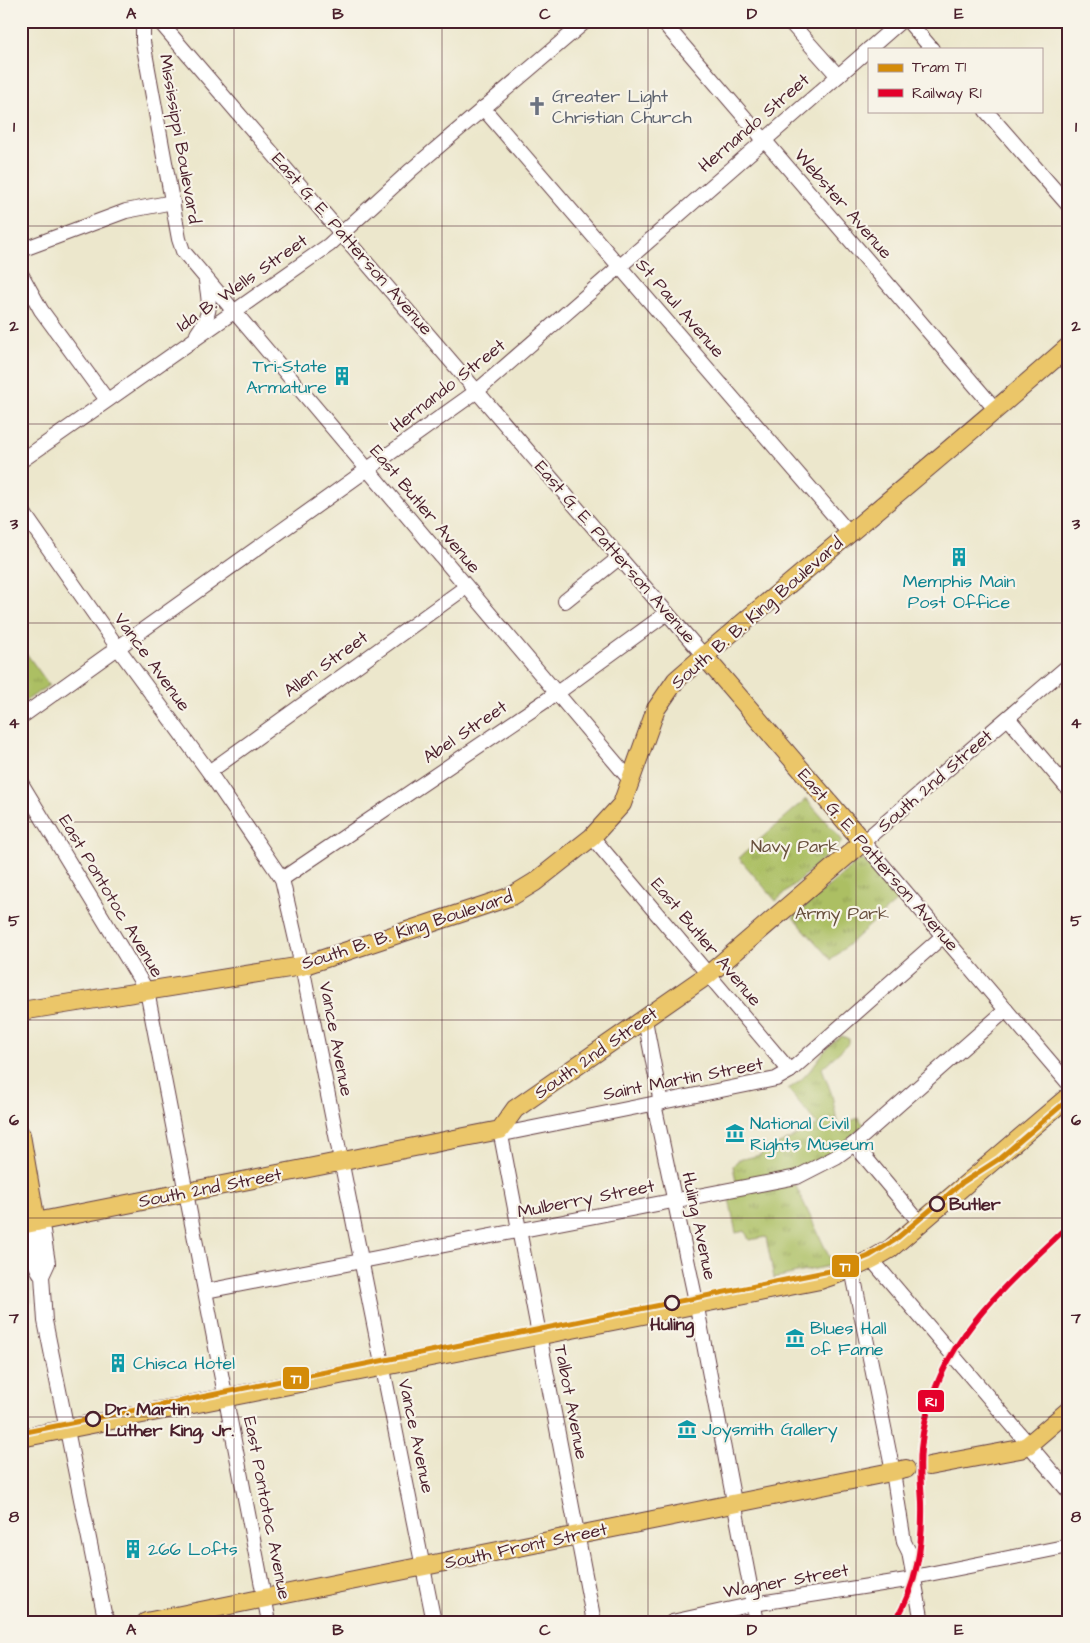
<svg xmlns="http://www.w3.org/2000/svg" width="1090" height="1643" viewBox="0 0 1090 1643" font-family="'Architects Daughter',sans-serif">
  <style>
    .park { fill: url(#park-tufts); stroke: #7b6f47 }
    .lines { fill: none; stroke-linecap: round; stroke-linejoin: round }
    .minor-casing { stroke: #623d43; stroke-width: 16 }
    .major-casing { stroke: #623d43; stroke-width: 20 }
    .minor { stroke: #fff; stroke-width: 14 }
    .major { stroke: #ebc669; stroke-width: 18 }
    .rail-1-casing { stroke: #f7f3e8; stroke-width: 10 }
    .rail-1 { stroke: #e4002b; stroke-width: 6 }
    .tram-1-casing { stroke: #f7f3e8; stroke-width: 9 }
    .tram-1 { stroke: #d48b09; stroke-width: 5 }
    .grid { fill: none; stroke: #4a1f2b; stroke-width: 1; stroke-opacity: 0.55 }
    .stop-dot { fill: #f7f3e8; stroke: #4a1f2b; stroke-width: 2.5 }
    .labels { text-anchor: middle; dominant-baseline: central; stroke-width: 4.5; stroke-linejoin: round; paint-order: stroke }
    .worship-label { font-size: 18px; fill: #5b616d; stroke: #f7f3e8; text-anchor: start }
    .street-label { font-size: 18px; fill: #4a1f2b; stroke: #f7f3e8 }
    .culture-label { font-size: 18px; fill: #0d838f; stroke: #f7f3e8; text-anchor: start }
    .park-label { font-size: 18px; fill: #674f3c; stroke: #f7f3e8 }
    .stop-label { font-size: 18px; font-weight: bold; fill: #4a1f2b; stroke: #f7f3e8; text-anchor: start }
    .line-badge { stroke: #f7f3e8; stroke-width: 2 }
    .badge-label { font-size: 14px; text-anchor: middle; font-weight: bold; fill: #fff }
    .neatline { fill: none; stroke: #4a1f2b; stroke-width: 2 }
    .grid-label { font-size: 16px; text-anchor: middle; font-weight: bold; fill: #4a1f2b }
  </style>
  <defs>
    <pattern id="park-tufts" width="24" height="20" patternUnits="userSpaceOnUse" patternTransform="scale(1.25)"><rect width="24" height="20" fill="#acbf63"/><path d="M3 7l-1-3M5 7V3M7 7l1-3M15 17l-1-3M17 17v-4M19 17l1-3" fill="none" stroke="#8e9b52"/></pattern>
  </defs>
  <rect width="100%" height="100%" fill="#f7f3e8"/>
  <filter id="ink" filterUnits="userSpaceOnUse"><feTurbulence type="fractalNoise" baseFrequency=".02" numOctaves="2"/><feDisplacementMap in="SourceGraphic" scale="10" xChannelSelector="R" yChannelSelector="G"/><feConvolveMatrix kernelMatrix="1 2 1 2 8 2 1 2 1" color-interpolation-filters="sRGB"/></filter>
  <filter id="wash" filterUnits="userSpaceOnUse"><feTurbulence type="fractalNoise" baseFrequency=".0096" numOctaves="4" result="noise"/><feDisplacementMap in="SourceGraphic" scale="20" xChannelSelector="R" yChannelSelector="G"/><feGaussianBlur stdDeviation="1.12" result="paint"/><feColorMatrix in="noise" values="0 0 0 0 0 0 0 0 0 0 0 0 0 0 0 0 0 1.4 0 .05"/><feComposite in="paint" operator="in"/></filter>
  <g filter="url(#wash)">
    <rect width="100%" height="100%" fill="#ece7cc"/>
    <g class="park">
      <polygon points="21,646 49,685 21,704"/>
      <polygon points="806,799 843,841 776,901 739,858"/>
      <polygon points="859,860 864,861 898,900 831,960 793,917"/>
      <path d="M842 1036 849 1039V1043L822 1068 832 1095 838 1126 858 1118 864 1125 834 1151 794 1172 736 1182 733 1166 738 1160 761 1155V1153L818 1125 788 1089C815 1074 819 1049 842 1036Z"/>
      <polygon points="795,1184 833,1265 774,1278 766,1237 749,1240 745,1231 736,1233 728,1194"/>
      <polygon points="21,1241 27,1249 32,1302 21,1302"/>
    </g>
  </g>
  <g filter="url(#ink)">
    <g class="lines">
      <g class="minor-casing">
        <g id="minor">
          <polyline points="143,21 143,42 179,239 183,251 631,781"/>
          <polyline points="159,21 704,656"/>
          <polyline points="662,21 996,410"/>
          <polyline points="789,21 838,76"/>
          <polyline points="908,21 932,49"/>
          <polyline points="869,49 901,21"/>
          <polyline points="483,108 849,533"/>
          <polyline points="986,111 1069,206"/>
          <polyline points="21,250 126,211 173,202"/>
          <polyline points="21,274 41,310 107,400"/>
          <path d="M197 334C212 312 210 306 206 281"/>
          <polyline points="21,461 329,245 411,170 586,21"/>
          <polyline points="21,509 118,648 209,772 282,879 302,966 434,1622"/>
          <polyline points="565,601 620,557"/>
          <polyline points="1069,665 863,842 1069,1084"/>
          <polyline points="21,717 477,391 869,49"/>
          <polyline points="1008,718 1069,790"/>
          <polyline points="209,772 466,587"/>
          <polyline points="21,783 147,991 269,1622"/>
          <polyline points="592,837 790,1071"/>
          <polyline points="282,879 557,693 667,613"/>
          <polyline points="645,1020 661,1103"/>
          <polyline points="654,1104 694,1292 757,1622"/>
          <polyline points="500,1130 508,1133 776,1079 790,1071 943,936"/>
          <polyline points="500,1130 594,1622"/>
          <polyline points="854,1144 921,1224"/>
          <polyline points="872,1260 1069,1492"/>
          <polyline points="852,1269 893,1472 904,1542 909,1552 922,1622"/>
          <path d="M42 1276C31 1262 29 1239 36 1222L43 1231 48 1263 42 1276 45 1321 104 1613 109 1622"/>
          <polyline points="206,1291 797,1177 836,1157 854,1144 1006,1010"/>
          <polyline points="914,1577 1069,1546"/>
          <polyline points="672,1622 754,1604 907,1580"/>
        </g>
      </g>
      <g class="major-casing">
        <g id="major">
          <path d="M21 1011 302 966 512 896 535 882 592 837 622 804 656 709 676 680C806 568 940 460 1069 346"/>
          <polyline points="21,1135 36,1222"/>
          <polyline points="21,1225 500,1130 515,1109 709,974 863,842 704,656"/>
          <path d="M21 1438 820 1280C845 1272 867 1263 890 1249L1069 1096"/>
          <polyline points="929,1466 1020,1449 1028,1445 1069,1410"/>
          <polyline points="146,1622 906,1469"/>
        </g>
      </g>
      <use href="#minor" class="minor"/>
      <use href="#major" class="major"/>
      <g class="rail-1-casing">
        <path id="rail-1" d="M895 1622C917 1584 923 1546 922 1502 921 1485 919 1467 921 1449 930 1348 1000 1291 1069 1225"/>
      </g>
      <use href="#rail-1" class="rail-1"/>
      <g class="tram-1-casing">
        <polyline id="tram-1" points="21,1433 835,1270 869,1256 895,1240 962,1183 999,1159 1069,1099"/>
      </g>
      <use href="#tram-1" class="tram-1"/>
    </g>
  </g>
  <path class="grid" d="M234 21V1622M442 21V1622M648 21V1622M856 21V1622M21 226H1069M21 424H1069M21 623H1069M21 822H1069M21 1020H1069M21 1218H1069M21 1417H1069"/>
  <defs>
    <g id="church-bare" transform="scale(1.5)"><path d="M-1.2-6h2.4v3.5h3.3v2.4h-3.3V6h-2.4V-.1h-3.3v-2.4h3.3Z" fill="#6b7280" stroke="#f7f3e8" stroke-width="2.5" paint-order="stroke"/></g>
    <g id="building-bare" transform="scale(1.5)"><path d="M-4-6H4V6H1V3H-1V6H-4ZM-2.5-4.3h1.7v1.8h-1.7ZM.8-4.3h1.7v1.8H.8ZM-2.5-1h1.7V.8h-1.7ZM.8-1h1.7V.8H.8Z" fill="#0f9aa8" stroke="#f7f3e8" stroke-width="2.5" paint-order="stroke"/></g>
    <g id="museum-bare" transform="scale(1.5)"><path d="M0-6L6-3V-2H-6V-3ZM-5-1h2V3h-2ZM-1-1h2V3h-2ZM3-1h2V3H3ZM-6 4H6V6H-6Z" fill="#0f9aa8" stroke="#f7f3e8" stroke-width="2.5" paint-order="stroke"/></g>
  </defs>
  <g fill-rule="evenodd">
    <use href="#church-bare" x="537" y="106"/>
    <use href="#building-bare" x="342" y="376"/>
    <use href="#building-bare" x="959" y="557"/>
    <use href="#museum-bare" x="735" y="1133"/>
    <use href="#museum-bare" x="795" y="1338"/>
    <use href="#building-bare" x="118" y="1363"/>
    <use href="#museum-bare" x="687" y="1429"/>
    <use href="#building-bare" x="133" y="1549"/>
  </g>
  <g class="stop-dot">
    <circle cx="937" cy="1204" r="7"/>
    <circle cx="672" cy="1303" r="7"/>
    <circle cx="93" cy="1419" r="7"/>
  </g>
  <g class="labels">
    <g class="worship-label">
      <text x="552" y="96">Greater Light<tspan x="552" dy="21">Christian Church</tspan></text>
    </g>
    <g class="street-label">
      <text transform="translate(754 123) rotate(-41)">Hernando Street</text>
      <text transform="translate(180 139) rotate(80)">Mississippi Boulevard</text>
      <text transform="translate(843 204) rotate(49)">Webster Avenue</text>
      <text transform="translate(352 244) rotate(49)">East G. E. Patterson Avenue</text>
      <text transform="translate(242 283) rotate(-35)">Ida B. Wells Street</text>
      <text transform="translate(680 308) rotate(49)">St Paul Avenue</text>
      <text transform="translate(448 386) rotate(-38)">Hernando Street</text>
      <text transform="translate(425 509) rotate(50)">East Butler Avenue</text>
      <text transform="translate(615 552) rotate(49)">East G. E. Patterson Avenue</text>
      <text transform="translate(757 613) rotate(-41)">South B. B. King Boulevard</text>
      <text transform="translate(152 662) rotate(54)">Vance Avenue</text>
      <text transform="translate(326 664) rotate(-36)">Allen Street</text>
      <text transform="translate(465 732) rotate(-34)">Abel Street</text>
      <text transform="translate(935 781) rotate(-41)">South 2nd Street</text>
      <text transform="translate(878 860) rotate(49)">East G. E. Patterson Avenue</text>
      <text transform="translate(111 896) rotate(59)">East Pontotoc Avenue</text>
      <text transform="translate(407 930) rotate(-18)">South B. B. King Boulevard</text>
      <text transform="translate(706 942) rotate(50)">East Butler Avenue</text>
      <text transform="translate(336 1039) rotate(79)">Vance Avenue</text>
      <text transform="translate(596 1053) rotate(-35)">South 2nd Street</text>
      <text transform="translate(683 1079) rotate(-11)">Saint Martin Street</text>
      <text transform="translate(210 1188) rotate(-11)">South 2nd Street</text>
      <text transform="translate(586 1199) rotate(-11)">Mulberry Street</text>
      <text transform="translate(699 1226) rotate(78)">Huling Avenue</text>
      <text transform="translate(571 1402) rotate(79)">Talbot Avenue</text>
      <text transform="translate(416 1436) rotate(78)">Vance Avenue</text>
      <text transform="translate(267 1508) rotate(79)">East Pontotoc Avenue</text>
      <text transform="translate(526 1546) rotate(-12)">South Front Street</text>
      <text transform="translate(786 1581) rotate(-10)">Wagner Street</text>
    </g>
    <g class="culture-label">
      <text x="327" y="366" text-anchor="end">Tri-State<tspan x="327" dy="21">Armature</tspan></text>
      <text x="959" y="581" text-anchor="middle">Memphis Main<tspan x="959" dy="21">Post Office</tspan></text>
      <text x="750" y="1123">National Civil<tspan x="750" dy="21">Rights Museum</tspan></text>
      <text x="810" y="1328">Blues Hall<tspan x="810" dy="21">of Fame</tspan></text>
      <text x="133" y="1363">Chisca Hotel</text>
      <text x="702" y="1429">Joysmith Gallery</text>
      <text x="148" y="1549">266 Lofts</text>
    </g>
    <g class="park-label">
      <text x="795" y="846">Navy Park</text>
      <text x="842" y="913">Army Park</text>
    </g>
    <g class="stop-label">
      <text x="949" y="1204">Butler</text>
      <text x="672" y="1324" text-anchor="middle">Huling</text>
      <text x="105" y="1409">Dr. Martin<tspan x="105" dy="21">Luther King, Jr.</tspan></text>
    </g>
  </g>
  <g class="line-badge">
    <rect x="831" y="1254" width="29" height="24" rx="5" fill="#d48b09"/>
    <rect x="282" y="1366" width="28" height="24" rx="5" fill="#d48b09"/>
    <rect x="917" y="1389" width="28" height="24" rx="5" fill="#e4002b"/>
  </g>
  <g class="badge-label">
    <text x="845" y="1271">T1</text>
    <text x="296" y="1383">T1</text>
    <text x="931" y="1406">R1</text>
  </g>
  <rect width="1090" height="1643" fill="none" stroke="#f7f3e8" stroke-width="55"/>
  <rect x="868" y="48" width="175" height="65" fill="#f7f3e8" stroke="#b29e9c"/>
  <rect x="878" y="64" width="25" height="8" fill="#d48b09" stroke="#b29e9c"/>
  <text x="912" y="72" font-size="15" fill="#4a1f2b">Tram T1</text>
  <rect x="878" y="89" width="25" height="8" fill="#e4002b" stroke="#b29e9c"/>
  <text x="912" y="98" font-size="15" fill="#4a1f2b">Railway R1</text>
  <rect x="28" y="28" width="1034" height="1588" class="neatline"/>
  <g class="grid-label">
    <text x="131" y="19">A</text>
    <text x="338" y="19">B</text>
    <text x="545" y="19">C</text>
    <text x="752" y="19">D</text>
    <text x="959" y="19">E</text>
    <text x="14" y="132">1</text>
    <text x="1076" y="132">1</text>
    <text x="14" y="331">2</text>
    <text x="1076" y="331">2</text>
    <text x="14" y="529">3</text>
    <text x="1076" y="529">3</text>
    <text x="14" y="728">4</text>
    <text x="1076" y="728">4</text>
    <text x="14" y="926">5</text>
    <text x="1076" y="926">5</text>
    <text x="14" y="1125">6</text>
    <text x="1076" y="1125">6</text>
    <text x="14" y="1323">7</text>
    <text x="1076" y="1323">7</text>
    <text x="14" y="1522">8</text>
    <text x="1076" y="1522">8</text>
    <text x="131" y="1635">A</text>
    <text x="338" y="1635">B</text>
    <text x="545" y="1635">C</text>
    <text x="752" y="1635">D</text>
    <text x="959" y="1635">E</text>
  </g>
</svg>
